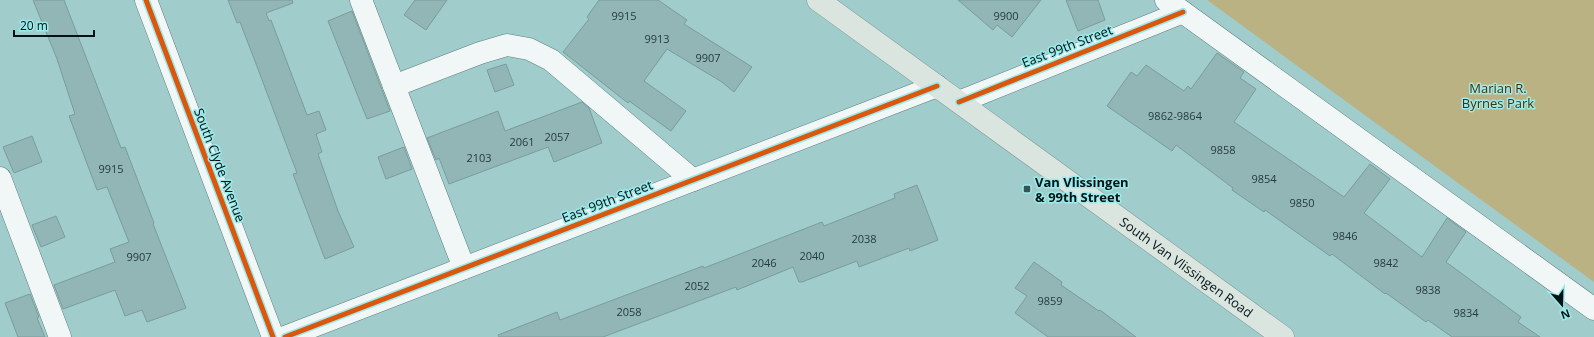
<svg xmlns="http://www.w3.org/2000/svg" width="1594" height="337" viewBox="0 0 1594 337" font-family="'Open Sans',sans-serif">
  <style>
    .green { fill: #bbb283 }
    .building { fill: #92b5b5; stroke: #7a9c9d }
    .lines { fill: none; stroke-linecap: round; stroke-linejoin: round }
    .minor-casing { stroke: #5d7e7e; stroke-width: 23 }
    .major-casing { stroke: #7e9a91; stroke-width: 23 }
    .minor { stroke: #f1f7f7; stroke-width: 22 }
    .major { stroke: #dbe5e0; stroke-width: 22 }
    .cycleway-casing { stroke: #9ceaeb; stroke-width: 8 }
    .cycleway { stroke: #dc560c; stroke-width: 5 }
    .poi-dot { fill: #385454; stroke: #9ceaeb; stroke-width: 1.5 }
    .labels { text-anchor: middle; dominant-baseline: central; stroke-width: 3; stroke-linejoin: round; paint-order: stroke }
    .number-label { font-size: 11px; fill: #253c3d }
    .street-label { font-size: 13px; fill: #001314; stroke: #9ceaeb }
    .park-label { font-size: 13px; fill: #492f00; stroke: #9ceaeb }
    .poi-label { font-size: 13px; font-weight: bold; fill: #001314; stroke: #9ceaeb; text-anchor: start }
  </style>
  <rect width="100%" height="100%" fill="#a0cccc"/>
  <polygon class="green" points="1207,0 1594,0 1594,282"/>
  <g class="building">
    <polygon points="33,0 64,0 121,148 125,147 154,223 153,224 186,308 147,322 142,310 125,316 115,290 63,309 54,285 115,262 110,249 129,242 107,187 97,190 69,116 75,114 57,59"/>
    <polygon points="228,0 292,0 293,3 266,13 269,21 271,20 307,115 319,111 326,130 316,134 322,152 318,154 338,211 354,247 325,259 293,174 297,173 258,69 240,22 237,23"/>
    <polygon points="415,0 447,0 426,30 404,15"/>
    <polygon points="599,0 658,0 687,20 684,24 752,67 734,92 722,82 667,49 644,81 686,111 671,131 629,101 628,103 563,52 589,19 587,17"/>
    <polygon points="958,0 1041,0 1012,37 997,25 993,30"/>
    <polygon points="1066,0 1098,0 1105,20 1078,31"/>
    <polygon points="352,11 390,111 367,119 328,21"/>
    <polygon points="1217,53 1244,72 1240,78 1256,89 1234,122 1344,197 1370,164 1390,179 1364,213 1422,257 1447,218 1466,232 1446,262 1521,317 1518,322 1540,337 1452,337 1428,320 1426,322 1386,293 1385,294 1332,254 1330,256 1265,210 1264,212 1232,190 1233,188 1176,145 1172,151 1107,106 1131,72 1137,76 1146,65 1184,91 1188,86 1191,89"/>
    <polygon points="506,64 514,85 495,92 487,70"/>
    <polygon points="582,102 589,108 602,143 554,162 548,147 449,184 439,158 436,160 427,138 498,111 505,131"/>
    <polygon points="32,136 42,162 14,173 3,147"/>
    <polygon points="404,147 412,169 386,179 378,157"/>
    <polygon points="917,185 938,240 910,251 909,248 859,267 857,261 802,282 799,282 793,267 737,290 736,287 603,337 499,337 498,335 557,312 560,320 703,266 704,268 822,222 824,226 895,198 894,194"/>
    <polygon points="56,216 65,237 41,247 32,225"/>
    <polygon points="1034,262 1062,282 1061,285 1099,311 1100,310 1136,337 1048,337 1015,313 1027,296 1015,288"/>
    <polygon points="30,294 39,317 37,318 45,337 18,337 5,303"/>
  </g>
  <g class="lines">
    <g class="minor-casing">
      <g id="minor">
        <polyline points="146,0 273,337"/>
        <polyline points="361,0 464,268"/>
        <polyline points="1166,0 1594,309"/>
        <polyline points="394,86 480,53 507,45 529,49 551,60 693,180"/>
        <polyline points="959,102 1183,12"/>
        <polyline points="0,178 60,337"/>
        <polyline points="285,337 937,86"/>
      </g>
    </g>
    <g class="major-casing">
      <g id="major">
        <path id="s1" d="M818 0 1283 337"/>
      </g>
    </g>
    <use href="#minor" class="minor"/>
    <use href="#major" class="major"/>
    <g class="cycleway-casing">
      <g id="cycleway">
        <polyline points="146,0 273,337"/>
        <polyline points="959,102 1183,12"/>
        <polyline points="285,337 937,86"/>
      </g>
    </g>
    <use href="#cycleway" class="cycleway"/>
  </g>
  <rect class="poi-dot" x="1023" y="185" width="8" height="8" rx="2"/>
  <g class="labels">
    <g class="number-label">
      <text x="624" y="15">9915</text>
      <text x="1006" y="15">9900</text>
      <text x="657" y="38">9913</text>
      <text x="708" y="57">9907</text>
      <text x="1175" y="115">9862-9864</text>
      <text x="557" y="136">2057</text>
      <text x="522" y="141">2061</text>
      <text x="1223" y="149">9858</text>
      <text x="479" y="157">2103</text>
      <text x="111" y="168">9915</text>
      <text x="1264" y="178">9854</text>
      <text x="1302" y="202">9850</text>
      <text x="1345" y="235">9846</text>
      <text x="864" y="238">2038</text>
      <text x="812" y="255">2040</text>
      <text x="139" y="256">9907</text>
      <text x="764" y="262">2046</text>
      <text x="1386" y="262">9842</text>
      <text x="697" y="285">2052</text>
      <text x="1428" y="289">9838</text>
      <text x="1050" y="300">9859</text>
      <text x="629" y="311">2058</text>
      <text x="1466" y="312">9834</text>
    </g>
    <g class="street-label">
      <text transform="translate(1067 46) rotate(-21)">East 99th Street</text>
      <text transform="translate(220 165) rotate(69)">South Clyde Avenue</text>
      <text transform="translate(607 201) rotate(-21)">East 99th Street</text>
      <text stroke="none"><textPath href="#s1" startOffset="455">South Van Vlissingen Road</textPath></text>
    </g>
    <g class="park-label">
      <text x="1498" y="88">Marian R.<tspan x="1498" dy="15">Byrnes Park</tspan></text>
    </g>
    <g class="poi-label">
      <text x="1035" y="182">Van Vlissingen<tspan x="1035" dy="15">&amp; 99th Street</tspan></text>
    </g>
  </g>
  <g transform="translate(1562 305) rotate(160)" stroke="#9ceaeb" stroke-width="3" paint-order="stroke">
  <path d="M0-3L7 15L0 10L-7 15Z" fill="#001314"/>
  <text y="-6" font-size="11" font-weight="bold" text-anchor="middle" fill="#001314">N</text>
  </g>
  <path d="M14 30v6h80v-6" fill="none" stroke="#001314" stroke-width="2"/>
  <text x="20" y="30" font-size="12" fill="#001314" stroke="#9ceaeb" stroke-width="3" paint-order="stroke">20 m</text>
</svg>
